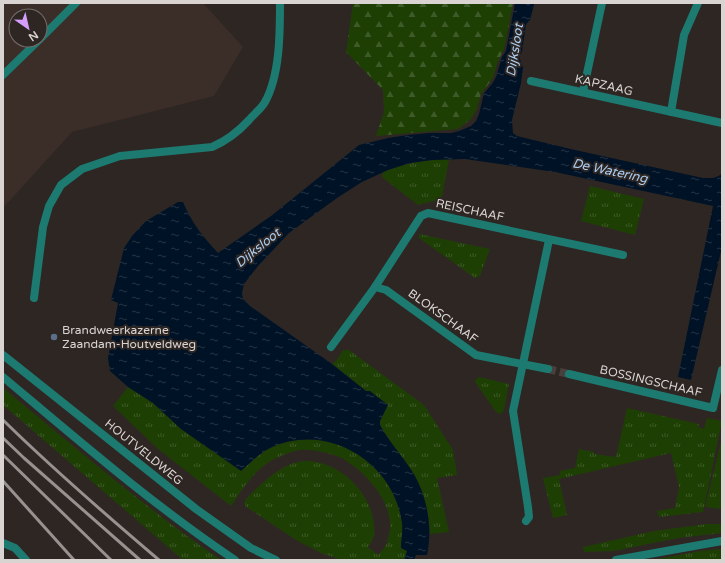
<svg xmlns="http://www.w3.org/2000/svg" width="725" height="563" viewBox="0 0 725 563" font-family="'Varela Round',sans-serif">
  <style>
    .built { fill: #3b2d27; fill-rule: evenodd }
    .grass { fill: url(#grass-tufts) }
    .forest { fill: url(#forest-firs) }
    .water { fill: url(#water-ripples) }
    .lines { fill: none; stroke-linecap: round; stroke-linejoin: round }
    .minor-tunnel { stroke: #48403d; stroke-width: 8; stroke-dasharray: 8 4; stroke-linecap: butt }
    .minor { stroke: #1c7a71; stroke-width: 8 }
    .tertiary { stroke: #1c7a71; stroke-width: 8 }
    .rail { stroke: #97918f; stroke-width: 3 }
    .service-dot { fill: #5c6f8a; stroke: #2e2623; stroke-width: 1.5 }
    .labels { text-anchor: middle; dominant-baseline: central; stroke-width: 4; stroke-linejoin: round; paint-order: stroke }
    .street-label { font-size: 12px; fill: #d9d4d2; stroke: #2e2623 }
    .poi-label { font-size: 12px; fill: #d9d4d2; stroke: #2e2623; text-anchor: start }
    .water-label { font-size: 13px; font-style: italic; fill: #aacdf1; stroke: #2e2623 }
  </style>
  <defs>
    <pattern id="grass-tufts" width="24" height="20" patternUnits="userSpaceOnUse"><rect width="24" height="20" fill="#1e3f04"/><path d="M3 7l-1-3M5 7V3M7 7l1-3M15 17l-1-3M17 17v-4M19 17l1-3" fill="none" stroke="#3e5a28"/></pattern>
    <pattern id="forest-firs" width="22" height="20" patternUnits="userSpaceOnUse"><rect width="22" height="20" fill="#1e3f04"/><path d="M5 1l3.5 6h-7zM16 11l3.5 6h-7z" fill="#3e5a28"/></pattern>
    <pattern id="water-ripples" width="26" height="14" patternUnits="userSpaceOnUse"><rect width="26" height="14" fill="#001226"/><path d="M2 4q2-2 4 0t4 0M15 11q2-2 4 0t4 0" fill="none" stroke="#253445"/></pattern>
  </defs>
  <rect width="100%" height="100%" fill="#2e2623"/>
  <path class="built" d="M3 3H203L243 47 214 96 72 132 3 208ZM16 16H40V40H16Z"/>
  <g class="grass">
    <path d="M449 159 441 202 433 201 418 205 382 177 383 172C404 163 426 160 449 159Z"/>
    <polygon points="590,186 644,199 635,235 581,221"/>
    <polygon points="419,234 490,249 480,276 475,278 419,238"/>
    <path d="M343 350H349L424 405 453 450 457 474 456 475 437 478 449 532 430 534C429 512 424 490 412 472 402 456 389 442 380 425V421L386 408 370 391H366L332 364 337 360Z"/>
    <polygon points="479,377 509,384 504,410 501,414 496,412 475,382 475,380"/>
    <path d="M128 387 153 403 181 429 241 470C250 463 260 453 270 448 328 421 394 462 402 523 403 531 401 540 401 548L408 551 404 560H342L321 553 296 540 245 506V500C260 485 283 461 306 461 337 461 368 489 373 519 375 532 376 537 368 547L378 555C381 551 386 547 387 542 399 512 374 481 352 465 348 462 344 458 339 457 329 453 311 449 300 450 291 451 273 459 266 464 251 475 242 490 231 506L157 448 113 406Z"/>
    <path d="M3 388C74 446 145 508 221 560H183L3 405Z"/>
    <polygon points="627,408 699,424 698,427 704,429 707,418 722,421 703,512 659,517 657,511 675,508 679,487 671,453 559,479 567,515 553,518 543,478 560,475 560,471 575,468 579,449 594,452 594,454 616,457"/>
    <polygon points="722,438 722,509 705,507"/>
    <polygon points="707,524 722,524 722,533 678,538 614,551 584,552 583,547 654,531"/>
    <polygon points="722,549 722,560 652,560 700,551"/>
  </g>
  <polygon class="forest" points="353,3 513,3 504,50 498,61 493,78 481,94 477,109 471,119 458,129 376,136 384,112 383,90 346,52"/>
  <path class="water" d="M515 3H534V5L530 20 526 24 522 52 519 56 523 68 521 83 512 120 513 133 517 136 575 150 703 178C710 178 717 179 722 173V247L691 380 678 377 713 206 555 172 465 159 432 160 410 163 388 170 362 182 337 198 289 233 258 266 244 284 242 293 243 299 250 306 332 364 366 391H370L388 405 380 421V425C389 442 402 455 412 471 427 495 433 527 427 555H416L414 560H404L407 551 401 548C401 540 403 531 402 523 394 462 327 421 270 448 260 453 250 463 241 471L181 429 153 403 128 387 110 371 108 358 118 303 111 300 124 248 132 236 146 221 178 202H183C191 222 204 238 218 253L271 216 359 145 388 138 408 135 429 133H451L459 131 471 126 476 121 479 114 484 93 492 84 496 77 502 57 506 51Z"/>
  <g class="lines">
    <polyline class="minor-tunnel" points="548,369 569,374"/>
    <g class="minor">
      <polyline points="531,81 722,123"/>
      <polyline points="583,92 602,3"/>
      <polyline points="671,112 684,35 698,3"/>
      <polyline points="375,287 386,290 476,355 548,369"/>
      <path d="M34 298 43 227 49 206 61 185 82 169 120 156 212 147C226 141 239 131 249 120 254 114 262 108 265 102 280 75 280 33 280 3"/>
      <polyline points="331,347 375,287 421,216 428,213 623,255"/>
      <polyline points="569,374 713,408 722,370"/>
      <polyline points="526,521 529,517 528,507 513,411 549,240"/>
      <polyline points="3,543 15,548 26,560"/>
    </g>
    <g class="tertiary">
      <polyline points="40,39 76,3"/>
      <polyline points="3,75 39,40"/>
      <polyline points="3,355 196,509 251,548 276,560"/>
      <path d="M3 377C78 440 153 505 235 560"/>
      <polyline points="616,560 722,541"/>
    </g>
    <g class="rail">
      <path d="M3 420C53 469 106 515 159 560"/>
      <polyline points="3,438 24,458 140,560"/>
      <polyline points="3,455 111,560"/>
      <polyline points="3,481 74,560"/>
    </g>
  </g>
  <circle class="service-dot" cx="54" cy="337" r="4"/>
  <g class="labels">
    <g class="street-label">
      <text transform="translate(604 85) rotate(13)">KAPZAAG</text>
      <text transform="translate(470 210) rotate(12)">REISCHAAF</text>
      <text transform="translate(443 316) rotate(36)">BLOKSCHAAF</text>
      <text transform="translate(651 381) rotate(13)">BOSSINGSCHAAF</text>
      <text transform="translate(144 452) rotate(39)">HOUTVELDWEG</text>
    </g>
    <g class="poi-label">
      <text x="62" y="330">Brandweerkazerne<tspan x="62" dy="14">Zaandam-Houtveldweg</tspan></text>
    </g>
    <g class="water-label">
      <text transform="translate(515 50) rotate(-81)">Dijksloot</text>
      <text transform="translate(610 171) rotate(12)">De Watering</text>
      <text transform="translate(258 248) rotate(-39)">Dijksloot</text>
    </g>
  </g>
  <rect width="725" height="563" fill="none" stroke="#d9d4d2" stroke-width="8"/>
  <g transform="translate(28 28) rotate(146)"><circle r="19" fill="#2e2623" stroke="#726c69"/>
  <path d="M0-3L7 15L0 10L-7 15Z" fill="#d49cfb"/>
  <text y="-6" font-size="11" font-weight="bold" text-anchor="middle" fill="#d9d4d2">N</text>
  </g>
</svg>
